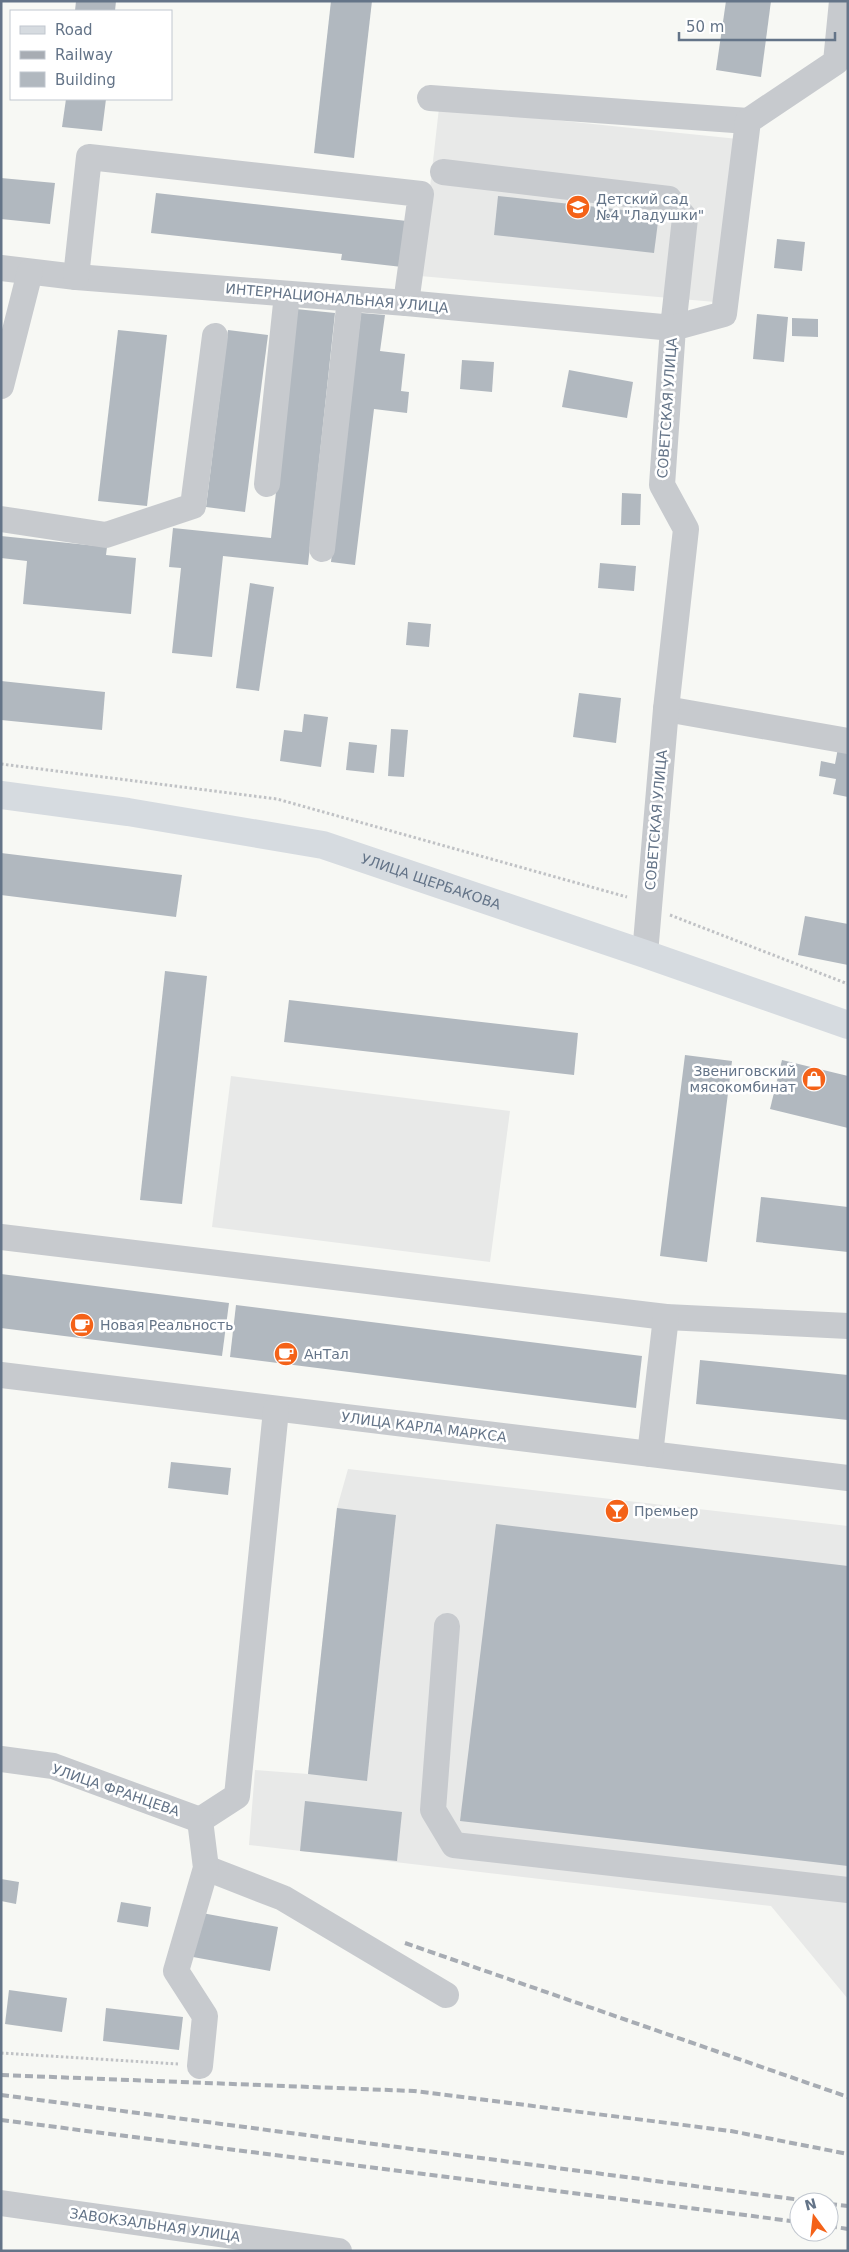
<svg xmlns="http://www.w3.org/2000/svg" width="849" height="2252" viewBox="0 0 849 2252" font-family="'DejaVu Sans',sans-serif">
  <style>
    .built { fill: #e8e9e8 }
    .building { fill: #b1b8bf }
    .lines { fill: none; stroke-linecap: round; stroke-linejoin: round }
    .path { stroke: #c0c2c5; stroke-width: 3; stroke-dasharray: 2.5 2.5; stroke-linecap: butt }
    .minor { stroke: #c7cace; stroke-width: 26 }
    .major { stroke: #d6dbe0; stroke-width: 28 }
    .rail { stroke: #a7acb3; stroke-width: 4; stroke-dasharray: 8 4; stroke-linecap: butt }
    .labels { text-anchor: middle; dominant-baseline: central; stroke-width: 5; stroke-linejoin: round; paint-order: stroke }
    .poi-label { font-size: 14px; fill: #647488; stroke: #fff; text-anchor: start }
    .street-label { font-size: 14px; fill: #647488; stroke: #fff }
  </style>
  <rect width="100%" height="100%" fill="#f7f8f4"/>
  <g class="built">
    <polygon points="439,108 738,139 715,302 420,276"/>
    <polygon points="231,1076 510,1111 490,1262 212,1227"/>
    <polygon points="348,1469 848,1526 848,1999 771,1906 249,1845 255,1770 308,1774 337,1508"/>
  </g>
  <g class="building">
    <polygon points="76,1 116,1 115,11 75,11"/>
    <polygon points="331,1 372,1 354,158 314,153"/>
    <polygon points="726,1 771,1 761,77 716,70"/>
    <polygon points="66,99 106,99 102,131 62,127"/>
    <polygon points="1,178 55,183 50,224 1,219"/>
    <polygon points="156,193 407,221 402,267 341,260 342,254 151,233"/>
    <polygon points="498,196 659,214 654,253 494,235"/>
    <polygon points="777,239 805,242 802,271 774,268"/>
    <polygon points="296,309 335,313 308,565 223,556 212,657 172,653 181,568 169,567 173,528 271,538"/>
    <polygon points="361,313 385,315 380,351 405,354 401,391 409,392 407,413 374,409 355,565 331,562"/>
    <polygon points="757,314 788,317 784,362 753,359"/>
    <polygon points="792,318 818,319 818,337 792,336"/>
    <polygon points="118,330 167,335 147,506 98,501"/>
    <polygon points="228,330 268,335 245,512 206,507"/>
    <polygon points="462,360 494,362 492,392 460,389"/>
    <polygon points="569,370 633,382 627,418 562,407"/>
    <polygon points="622,493 641,494 640,525 621,525"/>
    <polygon points="1,536 107,547 106,555 136,558 131,614 23,604 27,561 1,558"/>
    <polygon points="600,563 636,566 634,591 598,588"/>
    <polygon points="250,583 274,587 259,691 236,688"/>
    <polygon points="408,622 431,624 429,647 406,645"/>
    <polygon points="1,681 105,692 102,730 1,720"/>
    <polygon points="579,693 621,698 616,743 573,737"/>
    <polygon points="304,714 328,717 321,767 280,761 284,730 302,732"/>
    <polygon points="391,729 408,730 404,777 388,776"/>
    <polygon points="349,742 377,745 374,773 346,770"/>
    <polygon points="838,748 848,750 848,797 833,794 836,779 819,776 821,761 835,764"/>
    <polygon points="1,853 182,875 176,917 1,895"/>
    <polygon points="805,916 848,924 848,965 798,955"/>
    <polygon points="165,971 207,976 182,1204 140,1200"/>
    <polygon points="289,1000 578,1033 574,1075 284,1042"/>
    <polygon points="685,1055 732,1061 707,1262 660,1256"/>
    <polygon points="782,1060 848,1076 848,1128 770,1109"/>
    <polygon points="761,1197 848,1207 848,1252 756,1242"/>
    <polygon points="1,1274 229,1303 222,1356 1,1328"/>
    <polygon points="236,1305 642,1356 636,1408 230,1357"/>
    <polygon points="700,1360 848,1375 848,1420 696,1404"/>
    <polygon points="171,1462 231,1468 228,1495 168,1488"/>
    <polygon points="337,1508 396,1515 367,1781 308,1774"/>
    <polygon points="496,1524 848,1566 848,1866 460,1821"/>
    <polygon points="305,1801 402,1812 397,1861 300,1851"/>
    <polygon points="1,1879 19,1882 16,1904 1,1901"/>
    <polygon points="121,1902 151,1907 148,1927 117,1922"/>
    <polygon points="202,1913 278,1927 270,1971 193,1957"/>
    <polygon points="9,1990 67,1998 62,2032 5,2024"/>
    <polygon points="106,2008 183,2017 179,2050 103,2041"/>
  </g>
  <g class="lines">
    <g class="path">
      <polyline points="1,764 277,799 627,897"/>
      <polyline points="670,915 848,984"/>
      <polyline points="1,2053 178,2064"/>
    </g>
    <g class="minor">
      <polyline points="430,98 748,121"/>
      <polyline points="1,268 76,277 406,303 673,328 685,218 669,199 443,172"/>
      <polyline points="76,277 89,157 421,194 406,303"/>
      <polyline points="1,386 30,272"/>
      <polyline points="267,484 287,294"/>
      <polyline points="1,519 106,535 193,506 215,336"/>
      <polyline points="322,549 350,299"/>
      <polyline points="666,709 848,741"/>
      <polyline points="645,954 666,709 686,529 662,485 673,328 724,314 748,121 836,62 842,1"/>
      <polyline points="1,1237 666,1317 848,1326"/>
      <polyline points="1,1375 848,1478"/>
      <polyline points="650,1454 666,1317"/>
      <polyline points="447,1626 433,1810 454,1845 848,1890"/>
      <polyline points="1,1759 53,1766 200,1820"/>
      <polyline points="200,1820 237,1796 276,1410"/>
      <polyline points="206,1868 283,1898 446,1995"/>
      <polyline points="200,2066 205,2016 176,1971 206,1868 200,1820"/>
      <polyline points="1,2203 339,2251"/>
    </g>
    <path class="major" id="s1" d="M1 795 128 812 323 845 645 954 848 1025"/>
    <g class="rail">
      <polyline points="405,1943 848,2097"/>
      <polyline points="1,2075 414,2091 731,2131 848,2154"/>
      <polyline points="1,2095 816,2202"/>
      <polyline points="1,2120 799,2222"/>
      <polyline points="829,2204 848,2206"/>
      <polyline points="829,2226 848,2229"/>
    </g>
  </g>
  <defs>
    <g id="school-disc" transform="scale(1.25)"><circle r="9.5" fill="#f46218" stroke="#fff"/><path d="M0-5L7-2L0 1L-7-2ZM-4 1L0 2.5L4 1V4Q0 6-4 4Z" fill="#fff"/></g>
    <g id="shop-disc" transform="scale(1.25)"><circle r="9.5" fill="#f46218" stroke="#fff"/><path d="M-5-2.5h2.3a2.7 3.5 0 0 1 5.4 0H5L5.5 6h-11ZM-1.5-2.5h3a1.5 2.3 0 0 0-3 0Z" fill="#fff"/></g>
    <g id="cafe-disc" transform="scale(1.25)"><circle r="9.5" fill="#f46218" stroke="#fff"/><path d="M-5.5-4.5H6V0H3Q3 3.5 0 3.5H-2.5Q-5.5 3.5-5.5 0ZM3-3.2v2h1.7v-2ZM-6 4.5H4V6H-6Z" fill="#fff"/></g>
    <g id="bar-disc" transform="scale(1.25)"><circle r="9.5" fill="#f46218" stroke="#fff"/><path d="M-6-5H6L.8 .8V4.5H3.5V6h-7V4.5H-.8V.8Z" fill="#fff"/></g>
  </defs>
  <g fill-rule="evenodd">
    <use href="#school-disc" x="578" y="207"/>
    <use href="#shop-disc" x="814" y="1079"/>
    <use href="#cafe-disc" x="82" y="1325"/>
    <use href="#cafe-disc" x="286" y="1354"/>
    <use href="#bar-disc" x="617" y="1511"/>
  </g>
  <g class="labels">
    <g class="poi-label">
      <text x="596" y="199">Детский сад<tspan x="596" dy="16">№4 "Ладушки"</tspan></text>
      <text x="796" y="1071" text-anchor="end">Звениговский<tspan x="796" dy="16">мясокомбинат</tspan></text>
      <text x="100" y="1325">Новая Реальность</text>
      <text x="304" y="1354">АнТал</text>
      <text x="634" y="1511">Премьер</text>
    </g>
    <g class="street-label">
      <text transform="translate(337 298) rotate(5)">ИНТЕРНАЦИОНАЛЬНАЯ УЛИЦА</text>
      <text transform="translate(667 408) rotate(-86)">СОВЕТСКАЯ УЛИЦА</text>
      <text transform="translate(656 820) rotate(-85)">СОВЕТСКАЯ УЛИЦА</text>
      <text stroke="none"><textPath href="#s1" startOffset="440">УЛИЦА ЩЕРБАКОВА</textPath></text>
      <text transform="translate(424 1427) rotate(7)">УЛИЦА КАРЛА МАРКСА</text>
      <text transform="translate(116 1790) rotate(19)">УЛИЦА ФРАНЦЕВА</text>
      <text transform="translate(155 2225) rotate(8)">ЗАВОКЗАЛЬНАЯ УЛИЦА</text>
    </g>
  </g>
  <rect width="849" height="2252" fill="none" stroke="#647488" stroke-width="5"/>
  <rect x="10" y="10" width="162" height="90" fill="#ffffff" stroke="#c1c7cf"/>
  <rect x="20" y="26" width="25" height="8" fill="#d6dbe0" stroke="#c1c7cf"/>
  <text x="55" y="35" font-size="15" fill="#647488">Road</text>
  <rect x="20" y="51" width="25" height="8" fill="#a7acb3" stroke="#c1c7cf"/>
  <text x="55" y="60" font-size="15" fill="#647488">Railway</text>
  <rect x="20" y="72" width="25" height="15" fill="#b1b8bf" stroke="#c1c7cf"/>
  <text x="55" y="85" font-size="15" fill="#647488">Building</text>
  <g transform="translate(814 2217) rotate(345)"><circle r="24" fill="#ffffff" stroke="#c1c7cf"/>
  <path d="M0-4L9 19L0 12L-9 19Z" fill="#f46218"/>
  <text y="-8" font-size="14" font-weight="bold" text-anchor="middle" fill="#647488">N</text>
  </g>
  <path d="M679 32v8h156v-8" fill="none" stroke="#647488" stroke-width="2.5"/>
  <text x="686" y="32" font-size="15" fill="#647488" stroke="#ffffff" stroke-width="4" paint-order="stroke">50 m</text>
</svg>
